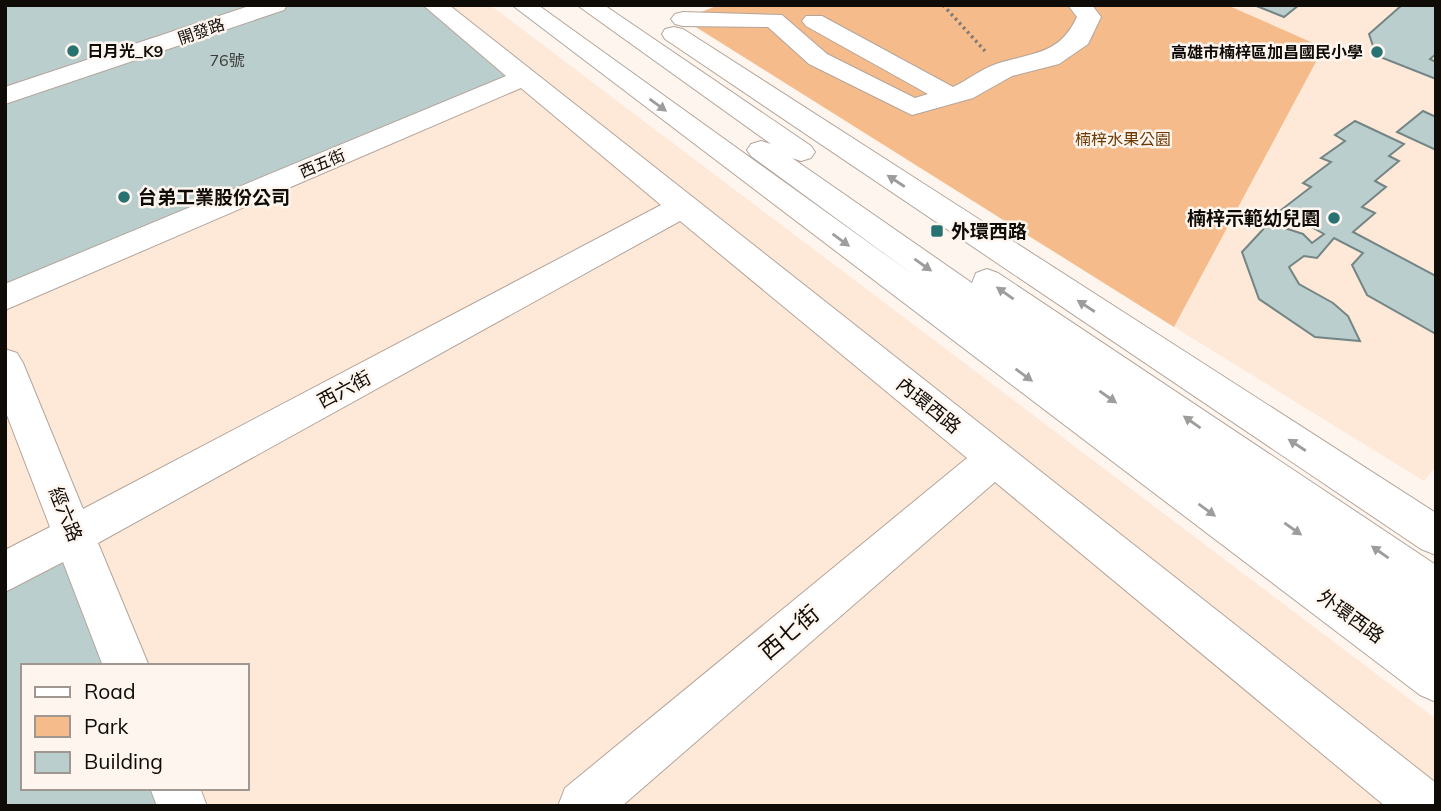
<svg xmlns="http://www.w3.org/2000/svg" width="1441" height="811" viewBox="0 0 1441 811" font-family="Mulish,'Noto Sans TC',sans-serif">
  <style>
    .built { fill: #fee9d8; fill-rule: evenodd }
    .green { fill: #f5bb8b }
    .building { fill: #bacecd; stroke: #738585; stroke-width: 2 }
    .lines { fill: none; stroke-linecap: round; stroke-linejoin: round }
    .minor-casing { stroke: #b3a59b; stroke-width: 2 }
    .path { stroke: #817a75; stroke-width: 3.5; stroke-dasharray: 2.5 3.5; stroke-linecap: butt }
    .minor { fill: #fff; fill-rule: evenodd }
    .oneway { fill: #9f9d9c }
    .poi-dot { fill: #287372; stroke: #fef5ef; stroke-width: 2.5 }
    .labels { text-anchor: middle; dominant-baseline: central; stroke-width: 5; stroke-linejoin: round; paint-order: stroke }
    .far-street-label { font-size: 16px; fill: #0f0b07; stroke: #fef5ef }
    .far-poi-label { font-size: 16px; font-weight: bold; fill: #0f0b07; stroke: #fef5ef; text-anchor: start }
    .number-label { font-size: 16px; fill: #3a3c38 }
    .far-park-label { font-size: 16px; fill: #6c3900; stroke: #fef5ef }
    .poi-label { font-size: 19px; font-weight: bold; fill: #0f0b07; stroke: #fef5ef; text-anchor: start }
    .street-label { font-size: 19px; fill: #0f0b07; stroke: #fef5ef }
    .near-street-label { font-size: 23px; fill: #0f0b07; stroke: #fef5ef }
  </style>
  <rect width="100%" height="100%" fill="#fef5ef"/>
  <g class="built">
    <path d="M5 5H490L1436 719V806H5ZM23 666H247V788H23Z"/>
    <polygon points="1227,5 1436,5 1436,466 1424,481 1174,327 1318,58 1319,46"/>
  </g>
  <polygon class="green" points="719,5 1227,5 1320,46 1318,58 1174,327 683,19"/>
  <g class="building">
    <polygon points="5,5 277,5 5,96"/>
    <polygon points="277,5 434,5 523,78 5,298 5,96"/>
    <polygon points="1254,5 1299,5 1284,17"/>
    <polygon points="1402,5 1436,5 1436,54 1430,59 1436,62 1436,79 1370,53 1373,46 1369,34"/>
    <polygon points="1423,111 1436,117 1436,150 1397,132"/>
    <polygon points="1355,121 1404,144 1389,156 1399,161 1375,181 1386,187 1362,207 1375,213 1353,232 1436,276 1436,334 1367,295 1352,265 1363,253 1334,238 1317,258 1304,256 1289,267 1299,284 1333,303 1348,316 1360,341 1315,337 1259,299 1242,252 1269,223 1303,234 1312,243 1324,234 1281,210 1311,187 1303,183 1331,162 1321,158 1345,141 1335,135"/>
    <polygon points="74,535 126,666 23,666 23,788 175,788 182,806 5,806 5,572"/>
  </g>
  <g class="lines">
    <g class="minor-casing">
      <g id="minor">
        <polygon points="252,5 287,5 284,10 5,104 5,87"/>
        <polygon points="423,5 449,5 1436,783 1436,806 1385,806 995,482 622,806 558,806 565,788 967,458 680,221 98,543 149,666 103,666 63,562 5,592 5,550 50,527 5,410 5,349 17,353 23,363 83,509 661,205 521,88 5,310 5,284 506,76"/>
        <polygon points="512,5 538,5 915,276 751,156 747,150 751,144 761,141 771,144 577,5 604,5 811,146 815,152 811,158 801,161 792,158 972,283 976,273 987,269 998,273 1436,565 1436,702 1420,695"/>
        <path d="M1068 5H1092L1101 17 1088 44 1059 64 1012 76 973 98 912 115 809 64 768 27 683 26 675 24 671 19 675 14 683 12 782 15 827 54 915 98 928 94 806 26 802 21 806 16H822L953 87C968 80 981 69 996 64 1032 52 1059 56 1077 17Z"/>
        <polygon points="674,27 683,29 1436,513 1436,555 1421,549 665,39 662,34 665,29"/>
        <polygon points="150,788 200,788 207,806 157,806"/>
      </g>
    </g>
    <polyline class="path" points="943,5 985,51"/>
    <use href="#minor" class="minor"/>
  </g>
  <defs><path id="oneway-solid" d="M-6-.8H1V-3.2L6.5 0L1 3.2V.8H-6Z" transform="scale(1.75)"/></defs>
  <g class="oneway">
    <use href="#oneway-solid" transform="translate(658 105) rotate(36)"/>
    <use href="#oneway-solid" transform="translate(896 181) rotate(-147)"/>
    <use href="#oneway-solid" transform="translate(841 240) rotate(36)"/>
    <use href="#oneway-solid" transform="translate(923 265) rotate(35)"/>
    <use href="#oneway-solid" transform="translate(1005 293) rotate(-145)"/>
    <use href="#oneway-solid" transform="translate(1086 306) rotate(-147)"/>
    <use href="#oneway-solid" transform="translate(1024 375) rotate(36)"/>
    <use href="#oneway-solid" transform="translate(1108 397) rotate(35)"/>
    <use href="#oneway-solid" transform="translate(1192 422) rotate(-145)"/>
    <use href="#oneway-solid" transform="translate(1297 445) rotate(-147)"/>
    <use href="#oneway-solid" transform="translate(1207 510) rotate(36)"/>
    <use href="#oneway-solid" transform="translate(1293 529) rotate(35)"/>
    <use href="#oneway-solid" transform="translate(1380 552) rotate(-145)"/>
  </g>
  <g class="poi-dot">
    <circle cx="73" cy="51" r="7"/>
    <circle cx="1377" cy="52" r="7"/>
    <circle cx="124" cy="197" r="7"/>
    <circle cx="1334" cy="218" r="7"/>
    <rect x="930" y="224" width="14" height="14" rx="3.5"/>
  </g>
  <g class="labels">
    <g class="far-street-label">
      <text transform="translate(201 31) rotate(-19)">開發路</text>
      <text transform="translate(322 163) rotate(-23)">西五街</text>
    </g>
    <g class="far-poi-label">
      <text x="87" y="51">日月光_K9</text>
      <text x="1363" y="52" text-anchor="end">高雄市楠梓區加昌國民小學</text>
    </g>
    <g class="number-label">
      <text x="227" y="60">76號</text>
    </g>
    <g class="far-park-label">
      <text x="1123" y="139">楠梓水果公園</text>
    </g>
    <g class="poi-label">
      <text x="138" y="197">台弟工業股份公司</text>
      <text x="1320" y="218" text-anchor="end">楠梓示範幼兒園</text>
      <text x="951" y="231">外環西路</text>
    </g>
    <g class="street-label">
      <text transform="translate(344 389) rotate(-28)">西六街</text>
      <text transform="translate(929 405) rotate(39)">內環西路</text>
      <text transform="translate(66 514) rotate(68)">經六路</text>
      <text transform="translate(1351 616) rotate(36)">外環西路</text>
    </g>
    <g class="near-street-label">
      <text transform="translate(789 632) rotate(-40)">西七街</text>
    </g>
  </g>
  <rect width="1441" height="811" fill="none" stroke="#0f0b07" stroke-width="14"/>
  <rect x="21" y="664" width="228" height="126" fill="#fef5ef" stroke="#9e9792" stroke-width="2"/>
  <rect x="35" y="687" width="35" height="10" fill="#ffffff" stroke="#9e9792" stroke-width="2"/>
  <text x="84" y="699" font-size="21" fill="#0f0b07">Road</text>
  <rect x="35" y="716" width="35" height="21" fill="#f5bb8b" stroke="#9e9792" stroke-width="2"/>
  <text x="84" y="734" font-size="21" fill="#0f0b07">Park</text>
  <rect x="35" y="752" width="35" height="21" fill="#bacecd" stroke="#9e9792" stroke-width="2"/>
  <text x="84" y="769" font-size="21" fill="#0f0b07">Building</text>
</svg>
